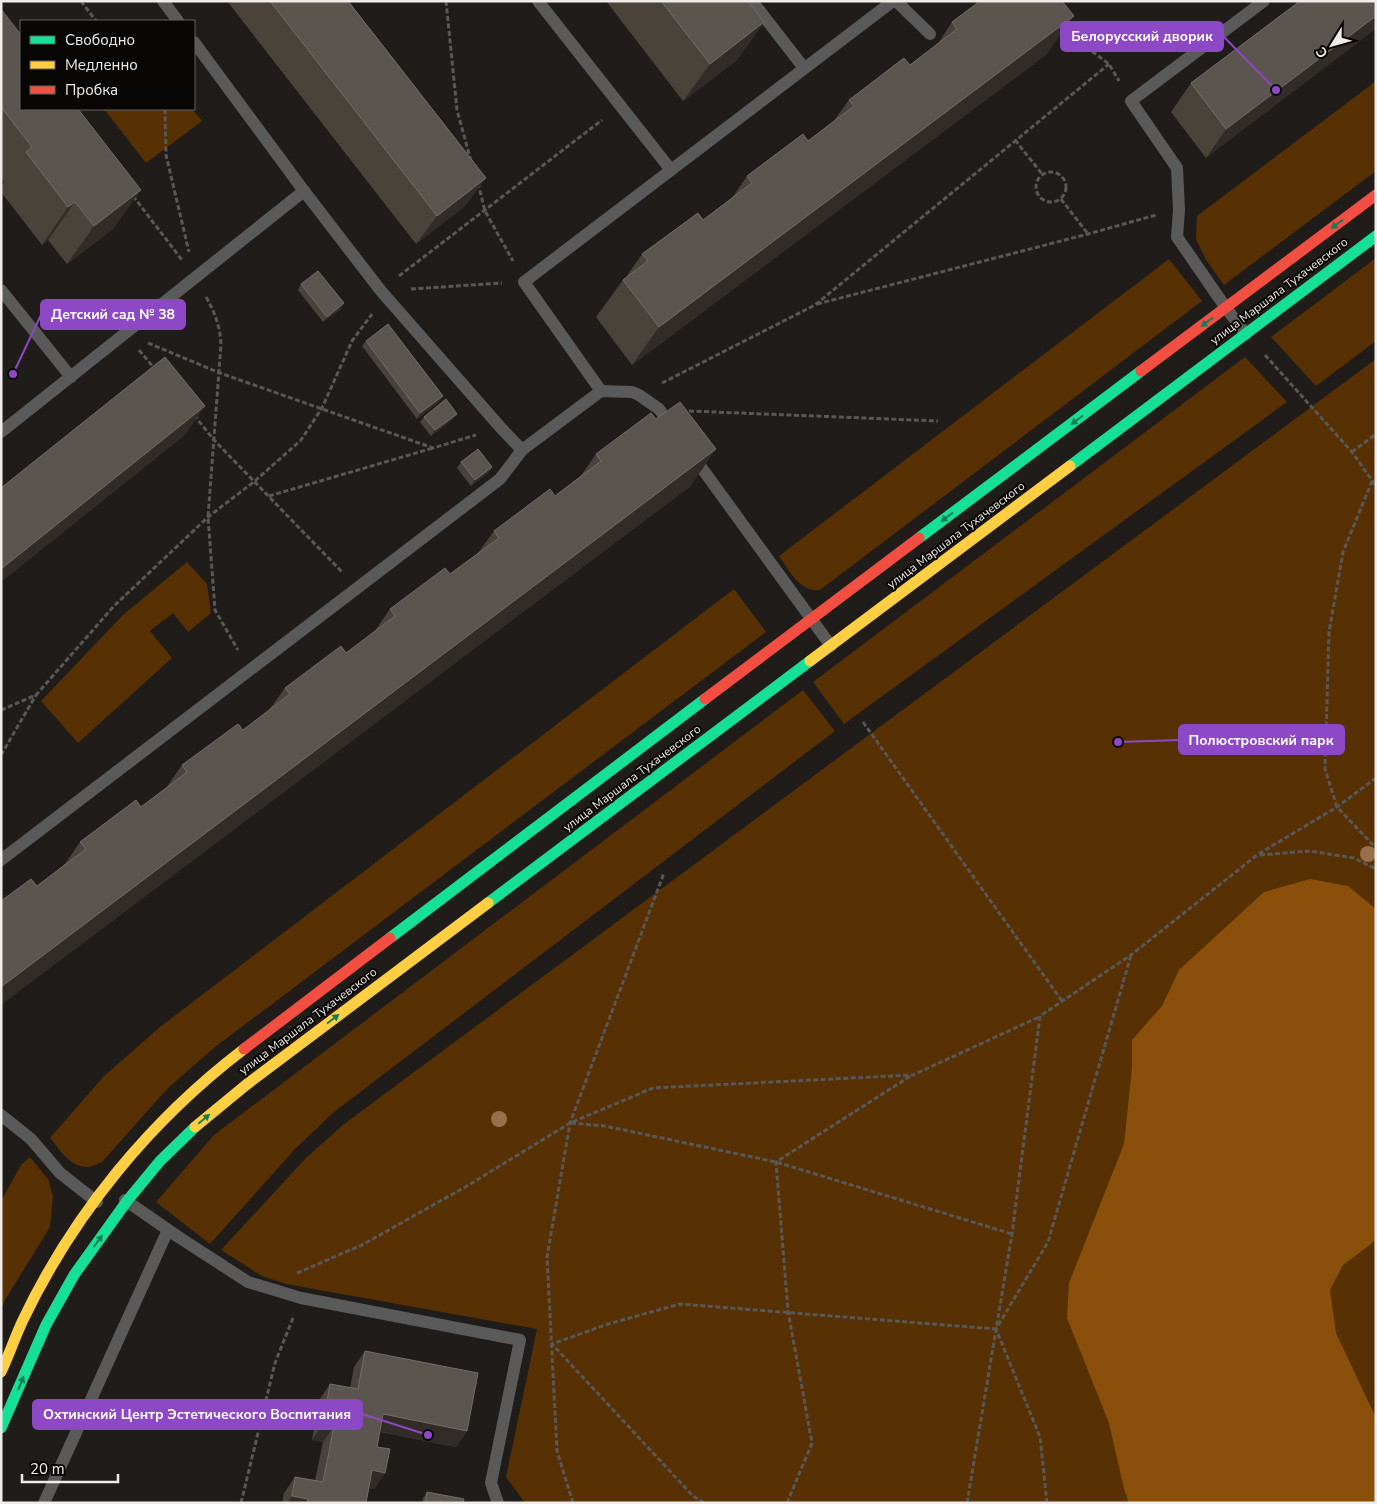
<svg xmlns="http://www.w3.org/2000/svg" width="1377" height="1504" viewBox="0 0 1377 1504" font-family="'Nunito Sans',sans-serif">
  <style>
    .green { fill: #573004 }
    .water { fill: #8a500b }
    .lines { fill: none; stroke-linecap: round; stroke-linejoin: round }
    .path { stroke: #595856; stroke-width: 3; stroke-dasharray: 5 2.5; stroke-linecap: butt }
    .lane { stroke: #5b5a5a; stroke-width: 12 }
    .fast { stroke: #16e098; stroke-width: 11 }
    .slow { stroke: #ffcf43; stroke-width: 11 }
    .jam { stroke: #f24e42; stroke-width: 11 }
    .tree { fill: #99704c }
    .wall { fill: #4a433c }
    .shaded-wall { fill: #312c27 }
    .building { fill: #5b554f; stroke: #736d67 }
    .oneway { fill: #107e56 }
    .labels { text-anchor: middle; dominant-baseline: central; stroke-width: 4; stroke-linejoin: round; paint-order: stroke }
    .street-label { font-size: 12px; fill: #f0ece9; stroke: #090706 }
    .leader { fill: none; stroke: #8d49c5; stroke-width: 2 }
    .callout-dot { fill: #8d49c5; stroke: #090706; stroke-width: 2 }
    .callout { fill: #8d49c5; stroke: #8d49c5; stroke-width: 2 }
    .callout-label { font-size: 14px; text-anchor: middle; font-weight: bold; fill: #fff }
  </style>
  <rect width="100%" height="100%" fill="#1f1c1a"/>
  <g class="green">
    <polygon points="1376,81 1376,171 1224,285 1206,260 1196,239 1197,216"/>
    <polygon points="104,109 192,109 202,121 146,163"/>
    <polygon points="1376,258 1376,341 1316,386 1271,337"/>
    <path d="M1169 259 1202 301 820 590C800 593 789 570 779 556Z"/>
    <polygon points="1245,357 1287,402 844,724 813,682"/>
    <polygon points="1376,359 1376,1503 525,1503 506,1477 537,1329 286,1284 262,1276 221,1250 306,1158 344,1124"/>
    <polygon points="187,562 207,584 211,613 188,632 173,613 150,631 172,658 78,743 41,701 123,615"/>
    <path d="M734 589 766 632 215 1047 168 1088 102 1162C97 1164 91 1167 87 1167 70 1167 60 1150 50 1138L103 1077 160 1027Z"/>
    <polygon points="803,690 835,731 334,1112 296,1148 210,1244 156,1202 214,1135"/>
    <polygon points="30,1157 48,1179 53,1196 50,1227 5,1300 1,1309 1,1201 21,1165"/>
  </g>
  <polygon class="water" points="1310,879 1348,886 1376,909 1376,1240 1343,1265 1330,1290 1336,1333 1376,1418 1376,1503 1129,1503 1124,1489 1109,1423 1067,1318 1069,1283 1124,1144 1132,1068 1132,1040 1162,1006 1179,970 1264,892"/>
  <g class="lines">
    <g class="path">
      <polyline points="81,1 96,21"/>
      <polyline points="446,1 457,110 471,161"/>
      <polyline points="1062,29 1109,64 1119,81"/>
      <polyline points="165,109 166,155 189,252"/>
      <polyline points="1015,140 1042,174"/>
      <circle cx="1051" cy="187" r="15"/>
      <polyline points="478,183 485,211 513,261"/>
      <polyline points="133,196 182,260"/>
      <polyline points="1061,199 1088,234"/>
      <polyline points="399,276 602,120"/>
      <polyline points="411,289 502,283"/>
      <path d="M206 297C215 313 220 326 221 344L208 517 215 610 238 650"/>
      <polyline points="817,304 1088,234 1156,215"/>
      <polyline points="148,343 220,373 433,448 476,435"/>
      <polyline points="139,350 154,368"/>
      <polyline points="1265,355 1352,452 1376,486"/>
      <polyline points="662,383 815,305 1109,64"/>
      <polyline points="689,411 938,421"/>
      <polyline points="194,415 214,440 342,572"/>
      <polyline points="1352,452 1376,434"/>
      <polyline points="1372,481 1343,552 1329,632 1325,769 1337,807 1376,848"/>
      <polyline points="269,496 433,448"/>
      <polyline points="1,710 36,695 114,606 208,517 255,481 301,440 322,408 352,341 372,314"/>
      <polyline points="863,722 1062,1001"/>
      <polyline points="1,755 36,695"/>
      <polyline points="1260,855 1310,851 1354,858 1376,869"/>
      <polyline points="571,1123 605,1126 776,1162 1012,1234"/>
      <polyline points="297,1273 362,1245 467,1186 570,1123 653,1088 913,1075 1039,1017"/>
      <polyline points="241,1503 275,1363 293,1318"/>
      <polyline points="573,1503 557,1451 547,1257 570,1123 664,873"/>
      <polyline points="704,1503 693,1496 552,1344 608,1324 680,1304 996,1329"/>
      <polyline points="787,1503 812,1443 788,1311 776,1162 912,1075"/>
      <polyline points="967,1503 1012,1234 1040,1016 1131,955 1257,855 1337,807 1376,778"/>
      <polyline points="1047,1503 1040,1437 996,1329 1048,1242 1131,955"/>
    </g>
    <g class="lane">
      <polyline points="163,1 178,21"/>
      <polyline points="538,1 671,170"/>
      <polyline points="752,1 804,68"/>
      <polyline points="896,1 930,34"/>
      <polyline points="1,290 71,377"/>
      <polyline points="1246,334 1226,308 1177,237 1179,210 1177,168 1131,101 1264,1"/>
      <polyline points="601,391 524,282 893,1"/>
      <polyline points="1,432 304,191"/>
      <polyline points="522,450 601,391 632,392 639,395 659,409 673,428"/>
      <polyline points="693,456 831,646"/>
      <polyline points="1,860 500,479 522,450 501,428 381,291 304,191 194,42"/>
      <polyline points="1,1115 31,1139 60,1173 97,1202"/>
      <polyline points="125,1200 180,1238 248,1282 301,1298 520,1340 491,1483 498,1503"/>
      <polyline points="44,1503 168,1230"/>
    </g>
    <g class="fast">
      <polyline points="1070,466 1376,236"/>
      <polyline points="919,538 1141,371"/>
      <polyline points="488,903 810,661"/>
      <polyline points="390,938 705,699"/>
      <polyline points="1,1428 46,1325 74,1275 127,1201 160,1161 195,1127"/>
    </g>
    <g class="slow">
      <polyline points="810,661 1070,466"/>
      <polyline points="195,1127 246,1085 488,903"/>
      <path d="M1 1372C9 1355 15 1337 23 1320 74 1213 151 1120 244 1049"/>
    </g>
    <g class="jam">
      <polyline points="1141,371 1376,195"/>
      <polyline points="705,699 919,538"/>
      <polyline points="244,1049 390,938"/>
    </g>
  </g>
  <g class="tree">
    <circle cx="1368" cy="854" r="8"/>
    <circle cx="499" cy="1119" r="8"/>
  </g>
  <g class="wall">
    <polygon points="227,1 348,1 486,178 465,206 416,244"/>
    <polygon points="606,1 748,1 764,22 737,60 683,101"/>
    <polygon points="1376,1 1206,158 1171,112 1191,83"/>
    <polygon points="1,9 114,228 67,264 48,240 42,245 1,192 1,187 4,182 1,178"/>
    <polygon points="952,22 1047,54 632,365 596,317 623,280 626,277 642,254 703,220 732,198 747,176 808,141 833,122 849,100 910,65 937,45"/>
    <polygon points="301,284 341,309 323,322 298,290"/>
    <polygon points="366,341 439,402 417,419 362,346"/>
    <polygon points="424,417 453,419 431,436 420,422"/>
    <polygon points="596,454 690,487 37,886 65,864 80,842 141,807 166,788 182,765 243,730 269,710 285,688 346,653 374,632 390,609 450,574 478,553 494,531 555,496 580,477"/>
    <polygon points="461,462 492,467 488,473 471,486 457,468"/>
    <polygon points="365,1351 467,1431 456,1447 380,1432 377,1447 385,1473 374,1489 369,1488 366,1503 282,1503 284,1493 295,1477 315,1480 323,1442 312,1440 319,1400 330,1384 350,1388 354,1367"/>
    <polygon points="427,1492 463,1503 422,1503 423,1498"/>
  </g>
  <g class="shaded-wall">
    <polygon points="1074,16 1047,54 632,365 659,327"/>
    <polygon points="1376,16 1376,29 1206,158 1226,129"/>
    <polygon points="764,22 737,60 683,101 710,64"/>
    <polygon points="486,178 465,206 416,244 437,216"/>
    <polygon points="141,190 114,228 67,264 94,226"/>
    <polygon points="75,202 48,240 42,245 68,207"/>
    <polygon points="344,303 341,309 323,322 327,317"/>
    <polygon points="443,396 439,402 417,419 420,413"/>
    <polygon points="205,406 185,435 1,582 1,569"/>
    <polygon points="457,414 453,419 431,436 435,430"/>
    <polygon points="716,449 690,487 1,1005 1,987"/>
    <polygon points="492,467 488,473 471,486 475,480"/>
    <polygon points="383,1414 467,1431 456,1447 372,1430"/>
    <polygon points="323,1424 334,1426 323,1442 312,1440"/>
    <polygon points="372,1470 385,1473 374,1489 361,1486"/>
    <polygon points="292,1496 308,1499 305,1503 287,1503"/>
  </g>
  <g class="building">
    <polygon points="270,1 348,1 486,178 437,216"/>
    <polygon points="661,1 748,1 764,22 710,64"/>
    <polygon points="980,1 1062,1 1074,16 659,327 623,280 648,261 642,254 698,213 703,220 752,183 747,176 803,134 808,141 854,106 849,100 904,58 910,65 957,29 952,22"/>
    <polygon points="1300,1 1376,1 1376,16 1226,129 1191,83"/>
    <polygon points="1,9 21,35 21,109 78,109 141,190 94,226 75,202 68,207 26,152 32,147 1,107"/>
    <polygon points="318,271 344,303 327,317 301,284"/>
    <polygon points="388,324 443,396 420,413 366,341"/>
    <polygon points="165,357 205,406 1,569 1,488"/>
    <polygon points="446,399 457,414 435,430 424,417"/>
    <polygon points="680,402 716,449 1,987 1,901 31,879 37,886 86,849 80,842 136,800 141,807 187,772 182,765 238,724 243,730 290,694 285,688 341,646 346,653 395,616 390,609 445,568 450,574 499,538 494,531 550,489 555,496 601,461 596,454 651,413 656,419"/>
    <polygon points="478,449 492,467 475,480 461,462"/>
    <polygon points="365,1351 478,1373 467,1431 383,1414 377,1447 390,1449 385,1473 372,1470 366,1503 307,1503 308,1499 292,1496 295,1477 323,1482 334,1426 323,1424 330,1384 358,1389"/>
    <polygon points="427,1492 464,1499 463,1503 425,1503"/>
  </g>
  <defs><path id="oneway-solid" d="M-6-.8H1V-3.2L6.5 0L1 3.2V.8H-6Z" transform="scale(1.25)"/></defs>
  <g class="oneway">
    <use href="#oneway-solid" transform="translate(1337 224) rotate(143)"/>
    <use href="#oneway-solid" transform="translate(1207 322) rotate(143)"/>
    <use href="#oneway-solid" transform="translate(1077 420) rotate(143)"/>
    <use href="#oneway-solid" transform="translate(947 517) rotate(143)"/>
    <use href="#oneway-solid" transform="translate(333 1019) rotate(-37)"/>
    <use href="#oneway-solid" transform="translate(204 1119) rotate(-40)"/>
    <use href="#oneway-solid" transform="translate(98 1241) rotate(-54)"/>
    <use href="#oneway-solid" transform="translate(21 1383) rotate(-67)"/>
  </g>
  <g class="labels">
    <g class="street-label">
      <text transform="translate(1279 291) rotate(-37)">улица Маршала Тухачевского</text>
      <text transform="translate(956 535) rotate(-37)">улица Маршала Тухачевского</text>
      <text transform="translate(632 778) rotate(-37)">улица Маршала Тухачевского</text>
      <text transform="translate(308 1021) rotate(-37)">улица Маршала Тухачевского</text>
    </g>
  </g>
  <path class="leader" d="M1276 90L1223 36M13 374L41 315M1118 742L1179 740M428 1435L362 1414"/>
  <g class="callout-dot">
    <circle cx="1276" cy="90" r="5"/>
    <circle cx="13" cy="374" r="5"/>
    <circle cx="1118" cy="742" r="5"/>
    <circle cx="428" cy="1435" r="5"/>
  </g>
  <g class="callout">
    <rect x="1061" y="22" width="162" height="29" rx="5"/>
    <rect x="41" y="300" width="144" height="29" rx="5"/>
    <rect x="1179" y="725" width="165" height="29" rx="5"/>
    <rect x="33" y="1400" width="329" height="29" rx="5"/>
  </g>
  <g class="callout-label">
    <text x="1142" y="41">Белорусский дворик</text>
    <text x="113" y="319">Детский сад № 38</text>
    <text x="1261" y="745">Полюстровский парк</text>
    <text x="197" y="1419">Охтинский Центр Эстетического Воспитания</text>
  </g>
  <rect width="1377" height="1504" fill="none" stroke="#f0ece9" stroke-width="5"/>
  <rect x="20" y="20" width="175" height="90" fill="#090706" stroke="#656361"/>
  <rect x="30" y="36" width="25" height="8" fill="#16e098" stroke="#656361"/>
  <text x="65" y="45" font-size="15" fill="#f0ece9">Свободно</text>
  <rect x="30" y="61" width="25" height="8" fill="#ffcf43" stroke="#656361"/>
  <text x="65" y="70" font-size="15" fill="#f0ece9">Медленно</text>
  <rect x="30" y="86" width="25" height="8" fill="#f24e42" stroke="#656361"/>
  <text x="65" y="95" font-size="15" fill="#f0ece9">Пробка</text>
  <g transform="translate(1332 45) rotate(233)" stroke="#090706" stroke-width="4" paint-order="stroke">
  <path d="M0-4L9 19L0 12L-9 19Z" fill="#f0ece9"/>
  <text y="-8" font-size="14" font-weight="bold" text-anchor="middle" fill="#f0ece9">С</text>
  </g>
  <path d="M22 1474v8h96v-8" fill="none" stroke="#f0ece9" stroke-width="2.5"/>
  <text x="30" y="1474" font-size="15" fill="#f0ece9" stroke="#090706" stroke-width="4" paint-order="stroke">20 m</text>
</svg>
